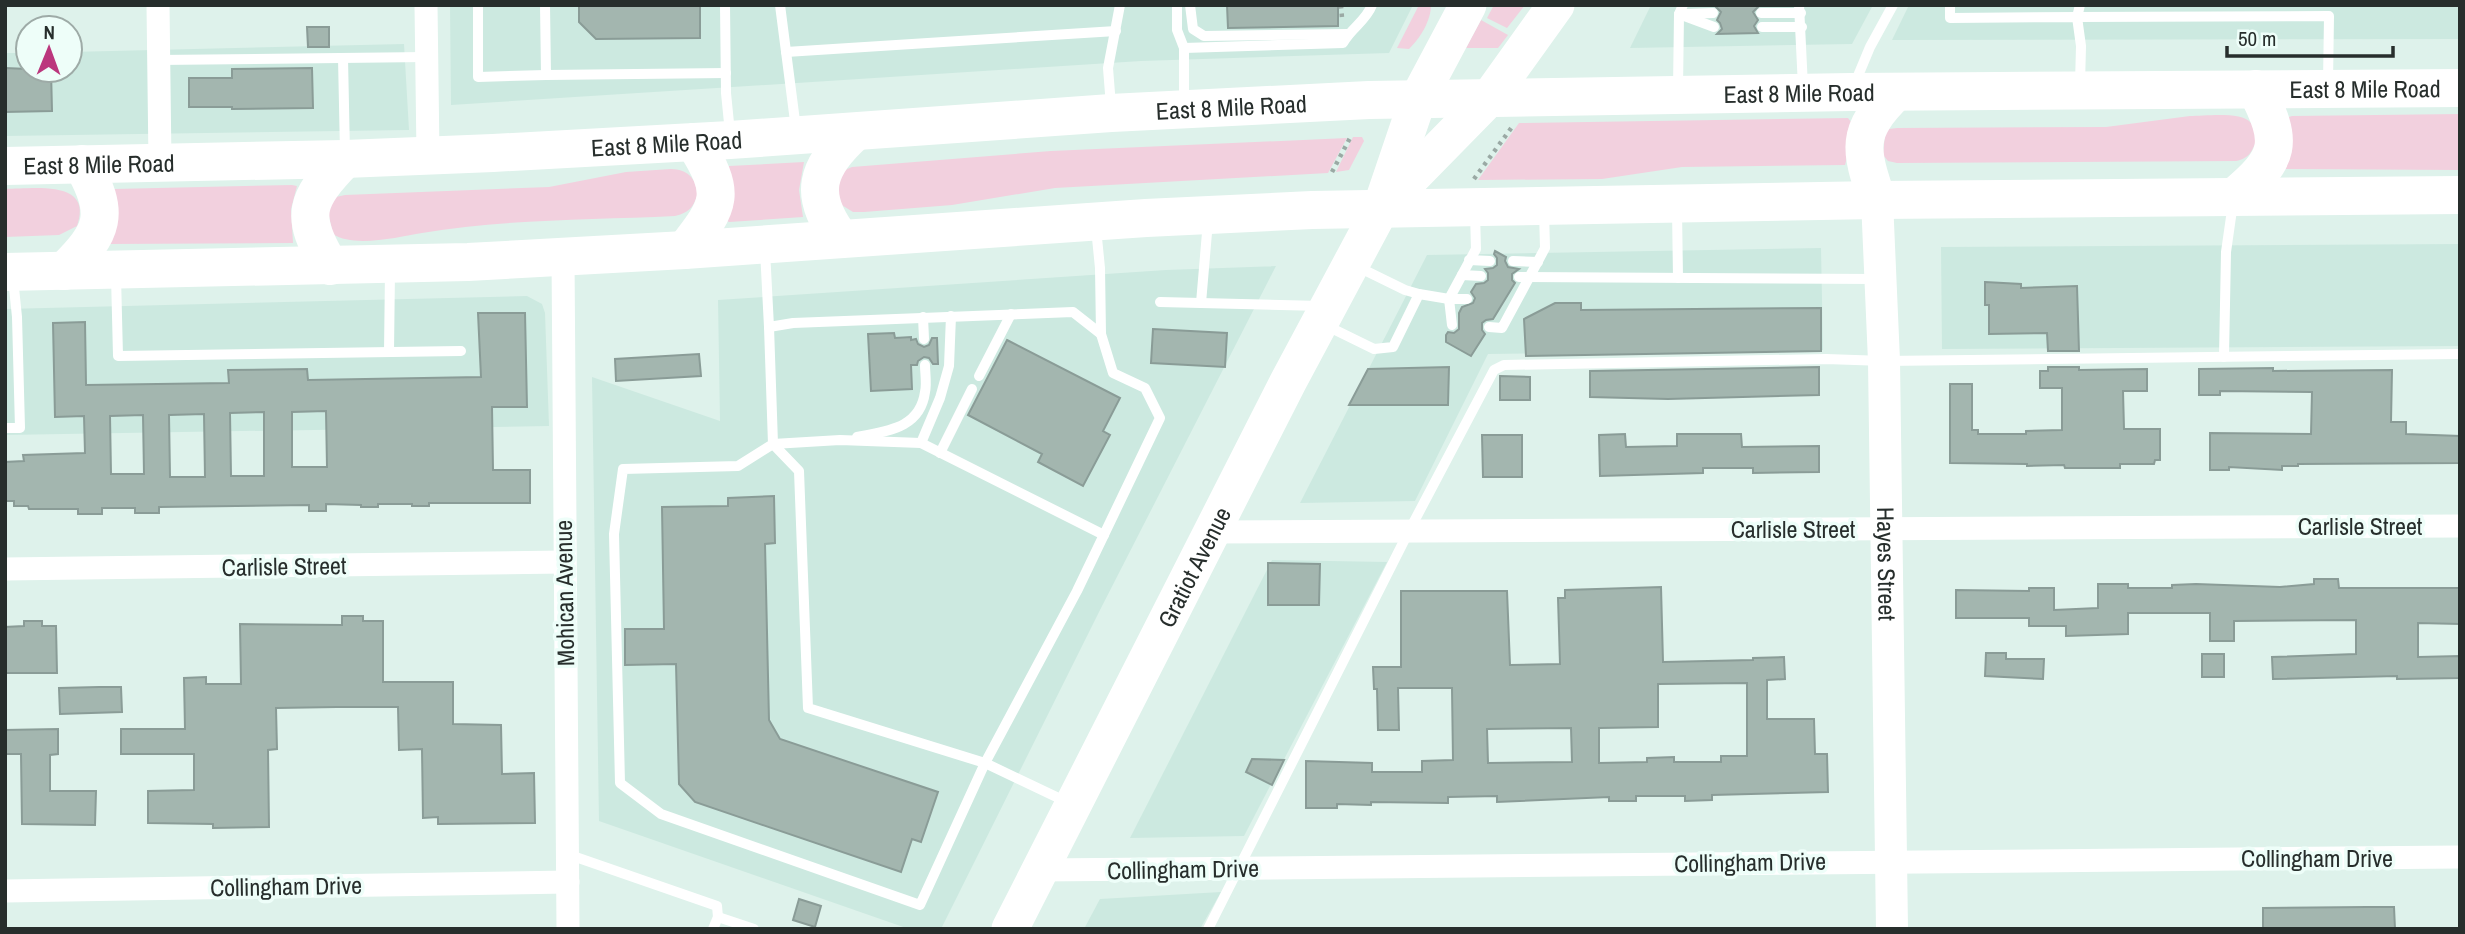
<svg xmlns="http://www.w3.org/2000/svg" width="2465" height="934" viewBox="0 0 2465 934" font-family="'Archivo Narrow',sans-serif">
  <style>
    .built { fill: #cce9e0 }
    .green { fill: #f2d0de }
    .building { fill: #a3b6af; stroke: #8a9c97; stroke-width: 2; fill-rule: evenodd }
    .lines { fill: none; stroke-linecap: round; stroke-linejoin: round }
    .path { stroke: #9aa9a4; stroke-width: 4.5; stroke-dasharray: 3.5 5; stroke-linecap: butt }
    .lane { stroke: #fff; stroke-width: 10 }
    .street { stroke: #fff; stroke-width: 23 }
    .secondary { stroke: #fff; stroke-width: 32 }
    .primary { stroke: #fff; stroke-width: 37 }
    .highway { stroke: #fff; stroke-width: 38 }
    .labels { text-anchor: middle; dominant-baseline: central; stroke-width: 7; stroke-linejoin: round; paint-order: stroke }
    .street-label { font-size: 24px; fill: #272e2c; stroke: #eefef9 }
  </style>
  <rect width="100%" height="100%" fill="#def2eb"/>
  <g class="built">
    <polygon points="450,5 1413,5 1389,53 1141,61 451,105"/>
    <polygon points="1651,5 1873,5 1852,44 1630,48"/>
    <polygon points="1909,5 2460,5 2460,39 1892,40"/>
    <polygon points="404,44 409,130 5,136 5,53 28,53 28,70 70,70 70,52"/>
    <polygon points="2460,244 2460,346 1942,349 1941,247"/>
    <polygon points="1821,248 1823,350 1488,354 1415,501 1300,503 1427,255"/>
    <polygon points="1276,266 1100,610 941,929 909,929 599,821 592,377 720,421 718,300 1166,270"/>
    <polygon points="527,296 542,304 545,313 549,426 5,435 5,309"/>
    <polygon points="1272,560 1387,562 1244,836 1130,838"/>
    <polygon points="1221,892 1200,929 1084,929 1100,899"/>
  </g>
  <g class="green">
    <path d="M1419 5H1431C1431 21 1420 38 1409 49L1397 48Z"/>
    <polygon points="1494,5 1525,5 1507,28 1487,18"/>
    <polygon points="1481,20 1508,35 1498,48 1466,48"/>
    <polygon points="2460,114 2460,170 2284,169 2289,117 2292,116"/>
    <path d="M2190 116C2205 116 2242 111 2251 123 2255 127 2256 134 2257 139 2252 151 2250 158 2236 161L1897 163 1888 161 1883 155 1885 134 1889 129 1897 128 2106 127Z"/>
    <path d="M1848 118 1851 122C1844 138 1849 155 1845 165L1682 167 1602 179 1478 180 1519 123Z"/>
    <polygon points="1353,137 1362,137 1364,141 1349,170 1336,172"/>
    <polygon points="1347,138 1328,173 1055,188 952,205 864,212 853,212 840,204 835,185 845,170 852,167 1051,151"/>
    <polygon points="804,162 799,190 803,217 729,222 726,220 729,166"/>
    <path d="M671 169C688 170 692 176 699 190 694 206 691 212 675 216 593 220 502 219 422 233 399 237 353 248 333 234L327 208 336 197 345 195 549 187 626 172Z"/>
    <polygon points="292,185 297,186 291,209 293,243 109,244 114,189"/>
    <path d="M5 189C33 189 94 179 77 226L59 235 5 237Z"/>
  </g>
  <g class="building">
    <polygon points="579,5 700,5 700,38 596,39 579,22"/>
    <polygon points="1227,5 1338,5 1338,26 1228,28"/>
    <polygon points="1714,5 1760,5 1753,12 1758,20 1754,26 1758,33 1717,34 1722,29 1720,23 1717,20 1721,12"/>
    <polygon points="307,27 329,27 329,47 308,47"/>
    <polygon points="5,68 51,70 52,111 5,112"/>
    <polygon points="312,68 313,108 232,109 232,107 189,107 189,78 232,78 232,69"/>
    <polygon points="1495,251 1506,257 1505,261 1508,267 1519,269 1512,274 1512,280 1515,283 1493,319 1486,320 1482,323 1482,330 1485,334 1471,356 1446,342 1446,335 1448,332 1454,333 1459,329 1459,313 1462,307 1473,303 1475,298 1471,292 1476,284 1484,283 1488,280 1488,273 1485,269 1493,268 1497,265 1497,258 1494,254"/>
    <polygon points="1985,282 2021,284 2021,288 2077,286 2079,351 2048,351 2047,333 1989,334 1989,305 1985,305"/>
    <polygon points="1555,303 1581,303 1581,310 1821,308 1821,351 1526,356 1524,319"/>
    <path d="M478 313H525L527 407H492L493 470H530V503H429V506H412V504H378V507H361V505L326 504V511H309V505L159 507V513H135V508H102V514H78V509H29L28 506H14V501H5V462L24 461 23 455 85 453 84 416 55 417 53 323 85 322 86 385 229 383 228 370 307 369 308 380 481 377ZM326 411 327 467H292V412ZM264 412V476H231L230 413ZM204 414 205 477H170L169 415ZM143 415 144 474H111L110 416Z"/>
    <polygon points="1153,329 1227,333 1225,367 1151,363"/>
    <polygon points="894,333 895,338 911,337 911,340 916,339 918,344 924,347 929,345 932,338 937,338 938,364 933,364 929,358 924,357 918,361 917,365 911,365 912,389 871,391 868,334"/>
    <polygon points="1007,340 1120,398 1103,431 1110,435 1083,486 1038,462 1042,454 968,415"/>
    <polygon points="699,354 701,376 616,381 615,359"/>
    <polygon points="1449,367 1448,405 1349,405 1368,369"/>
    <polygon points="1819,367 1819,395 1668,399 1590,397 1590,371"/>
    <polygon points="2048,367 2079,367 2079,370 2147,369 2147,391 2123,391 2124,429 2160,429 2160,460 2155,460 2154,464 2120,464 2120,468 2065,468 2064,465 2027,466 2027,464 1950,463 1950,384 1972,384 1972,430 1978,430 1978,434 2026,434 2026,431 2062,430 2062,388 2040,388 2040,371 2048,371"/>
    <polygon points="2273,368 2273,371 2392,370 2391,422 2406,422 2406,434 2460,436 2460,463 2298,464 2298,466 2282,466 2282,470 2229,467 2229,470 2210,470 2210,433 2311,434 2312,392 2220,391 2220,395 2199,395 2199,369"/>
    <polygon points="1500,376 1530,377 1530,400 1500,400"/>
    <polygon points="1625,434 1626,447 1677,446 1677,434 1741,434 1742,447 1819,446 1819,472 1753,473 1753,468 1703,468 1703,473 1600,476 1599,435"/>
    <polygon points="1482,435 1522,435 1522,477 1483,477"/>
    <polygon points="774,496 775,543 765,544 769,720 780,739 938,792 921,842 912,839 901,872 695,802 679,784 676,664 625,665 625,629 664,629 662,507 728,506 728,498"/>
    <polygon points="1268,563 1320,564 1319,605 1268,605"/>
    <polygon points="2314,579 2338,579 2339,588 2460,588 2460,624 2418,623 2418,657 2460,656 2460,678 2397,679 2397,676 2273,679 2272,657 2356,654 2356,620 2234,621 2234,641 2210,641 2210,613 2128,613 2128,634 2066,636 2066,626 2029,626 2029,618 1956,618 1956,590 2029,591 2029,588 2054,588 2054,610 2098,608 2098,584 2128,584 2128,588 2172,588 2172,585 2196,584 2280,587 2314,584"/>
    <path d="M1661 587 1663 662 1753 660V658L1784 657 1785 679 1767 680V719H1814L1815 754H1827L1828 792 1712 795V800L1685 801V796H1636V801H1609V797L1497 802V796L1448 797V803L1371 802V805L1337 804V808H1306V761L1372 763V772H1422V761L1453 760 1452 688H1398L1399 730H1378L1377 689H1374L1373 667H1401V591H1507L1510 665 1560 664 1558 598H1565V590ZM1747 683V756H1721V762H1674V757L1647 758V762L1599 763V728L1658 727V684ZM1571 728 1572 762 1488 763 1487 729Z"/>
    <polygon points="342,616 363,616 363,621 383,621 383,682 453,682 453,724 501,725 502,774 534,773 535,823 438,824 438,817 423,818 422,749 399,750 398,707 337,707 276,708 277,749 268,750 269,827 213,828 213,824 148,823 148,791 194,790 194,754 121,754 121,729 185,729 184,678 206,677 206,684 241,684 240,624 342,625"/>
    <polygon points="24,621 42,621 42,626 56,626 57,673 5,673 5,627 24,626"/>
    <polygon points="1986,653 2006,653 2006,659 2044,659 2043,679 1985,676"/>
    <rect x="2202" y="654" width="22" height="23"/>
    <polygon points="99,687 121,687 122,712 60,714 59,688"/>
    <polygon points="58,729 58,754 50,755 50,791 96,791 95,825 22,824 21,754 5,754 5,730"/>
    <polygon points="1252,759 1284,760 1272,785 1246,772"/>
    <polygon points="799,899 821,906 815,927 793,920"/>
    <polygon points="2367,907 2394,907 2395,929 2263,929 2263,908"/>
  </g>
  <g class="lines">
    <g class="path">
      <polyline points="1341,5 1342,18"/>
      <polyline points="1332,172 1350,138"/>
      <polyline points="1474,179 1512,127"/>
    </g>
    <g class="lane">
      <polyline points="478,5 478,77 546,75"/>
      <polyline points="545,5 546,75 726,73"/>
      <polyline points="725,5 726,93 730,133"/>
      <polyline points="780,5 796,129"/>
      <polyline points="1177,5 1177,30 1184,48 1184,102"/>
      <polyline points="1190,5 1193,29 1204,36 1348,34"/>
      <polyline points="1799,5 1803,87"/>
      <polyline points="1950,5 1950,18 2077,17 2081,46 2080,84"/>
      <polyline points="2080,5 2077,17 2329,16 2328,83"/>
      <polyline points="1761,13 1801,13"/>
      <polyline points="1679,14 1714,27"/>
      <polyline points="1685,14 1713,13"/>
      <polyline points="1762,27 1802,27"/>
      <path d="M1184 48 1343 43C1351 28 1366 21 1372 5"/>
      <polyline points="786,52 1116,31"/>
      <polyline points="343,58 345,153"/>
      <polyline points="158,60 426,57"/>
      <polyline points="1855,83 1870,47 1893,5"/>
      <polyline points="1678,89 1679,14 1683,5"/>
      <polyline points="1111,106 1108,68 1120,5"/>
      <polyline points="1677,209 1678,278"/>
      <polyline points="765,250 769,327 793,323 1073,312 1101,334"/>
      <polyline points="1469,260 1490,261"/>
      <polyline points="1513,261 1538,262"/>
      <polyline points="1462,275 1481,276"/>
      <polyline points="116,276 118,356 461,351"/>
      <polyline points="1519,277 1876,279"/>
      <polyline points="1419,294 1449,299 1476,249 1475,213"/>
      <polyline points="1160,302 1321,306"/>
      <polyline points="1201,303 1208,221"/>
      <polyline points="923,317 924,339"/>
      <polyline points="1325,325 1374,349 1393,347 1419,294 1405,290 1356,266"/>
      <polyline points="1452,325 1449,299 1467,299"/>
      <polyline points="769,327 773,444 738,466 623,469 614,534 620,783 661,814 920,905 985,763 1077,591 1160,418 1145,388 1113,373 1101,334 1100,268 1096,228"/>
      <polyline points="1489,327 1502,328 1545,248 1544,211"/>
      <polyline points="389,352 390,271"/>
      <polyline points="2224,357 2226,252 2233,203"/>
      <polyline points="979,376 1011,314"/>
      <polyline points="5,428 20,428 17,317 13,278"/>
      <path d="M857 437C886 431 920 429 925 392 927 384 925 373 925 365"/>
      <polyline points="921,443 940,398 949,366 951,316"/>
      <polyline points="773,444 799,471 808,708 985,763 1067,802"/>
      <polyline points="773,444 840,440 921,443 1104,535"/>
      <polyline points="940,453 972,389"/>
      <polyline points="567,854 717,906 718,917 713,929"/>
      <polyline points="718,917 754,929"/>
      <polyline points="1208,929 1409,531 1494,370 1504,365 1826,359 1884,361 2460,354"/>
    </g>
    <g class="street">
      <polyline points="158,5 160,163"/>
      <polyline points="426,5 428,155"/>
      <polyline points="563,257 568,929"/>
      <polyline points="1211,532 2460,526"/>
      <polyline points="5,569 564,562"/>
      <polyline points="1040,870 2460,857"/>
      <polyline points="5,891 568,882"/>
    </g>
    <path class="secondary" id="s1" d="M1877 200 1884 361 1892 929"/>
    <g class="primary">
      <polyline points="1389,200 1490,97 1556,5"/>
      <path id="s2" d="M1010 929 1288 382 1381 208 1418 99 1468 5"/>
    </g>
    <g class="highway">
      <path id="s3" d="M5 166 345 159 493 153 730 140 1111 113 1369 100 1851 92 2460 88"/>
      <path d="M2234 197C2281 158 2284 143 2256 89"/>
      <path d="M1877 200C1860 149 1855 132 1896 92"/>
      <path d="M841 239C807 195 816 167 855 132"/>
      <path d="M685 250C721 204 727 194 694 142"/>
      <path d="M330 266C299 216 305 200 345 159"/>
      <path d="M64 271C104 232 111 214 82 164"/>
      <polyline points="5,272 468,262 685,250 1146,218 1312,210 1877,200 2460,195"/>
    </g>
  </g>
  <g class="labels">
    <g class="street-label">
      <text stroke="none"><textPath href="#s3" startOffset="2362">East 8 Mile Road</textPath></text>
      <text stroke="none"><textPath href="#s3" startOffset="1796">East 8 Mile Road</textPath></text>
      <text stroke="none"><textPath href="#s3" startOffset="1228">East 8 Mile Road</textPath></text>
      <text stroke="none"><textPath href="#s3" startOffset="662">East 8 Mile Road</textPath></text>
      <text stroke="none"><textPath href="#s3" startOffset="94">East 8 Mile Road</textPath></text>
      <text x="2360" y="526">Carlisle Street</text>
      <text x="1793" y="529">Carlisle Street</text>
      <text stroke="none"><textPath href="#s1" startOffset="364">Hayes Street</textPath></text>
      <text transform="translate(284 566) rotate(-1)">Carlisle Street</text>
      <text stroke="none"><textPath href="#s2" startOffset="406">Gratiot Avenue</textPath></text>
      <text transform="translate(564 593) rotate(-91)">Mohican Avenue</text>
      <text x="2317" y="858">Collingham Drive</text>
      <text transform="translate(1750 862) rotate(-1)">Collingham Drive</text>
      <text transform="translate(1183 869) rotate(-1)">Collingham Drive</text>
      <text transform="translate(286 886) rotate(-1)">Collingham Drive</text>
    </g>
  </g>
  <rect width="2465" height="934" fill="none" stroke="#272e2c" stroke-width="14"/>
  <g transform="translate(49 49) rotate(1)"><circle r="33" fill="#eefef9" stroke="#9eaba7" stroke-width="2"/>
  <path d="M0-5L12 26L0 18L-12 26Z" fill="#bb377d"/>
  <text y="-10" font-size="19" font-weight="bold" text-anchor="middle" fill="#272e2c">N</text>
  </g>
  <path d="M2227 46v10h166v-10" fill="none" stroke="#272e2c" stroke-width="3.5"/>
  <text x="2238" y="46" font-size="21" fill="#272e2c" stroke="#eefef9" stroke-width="5" paint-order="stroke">50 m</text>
</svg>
